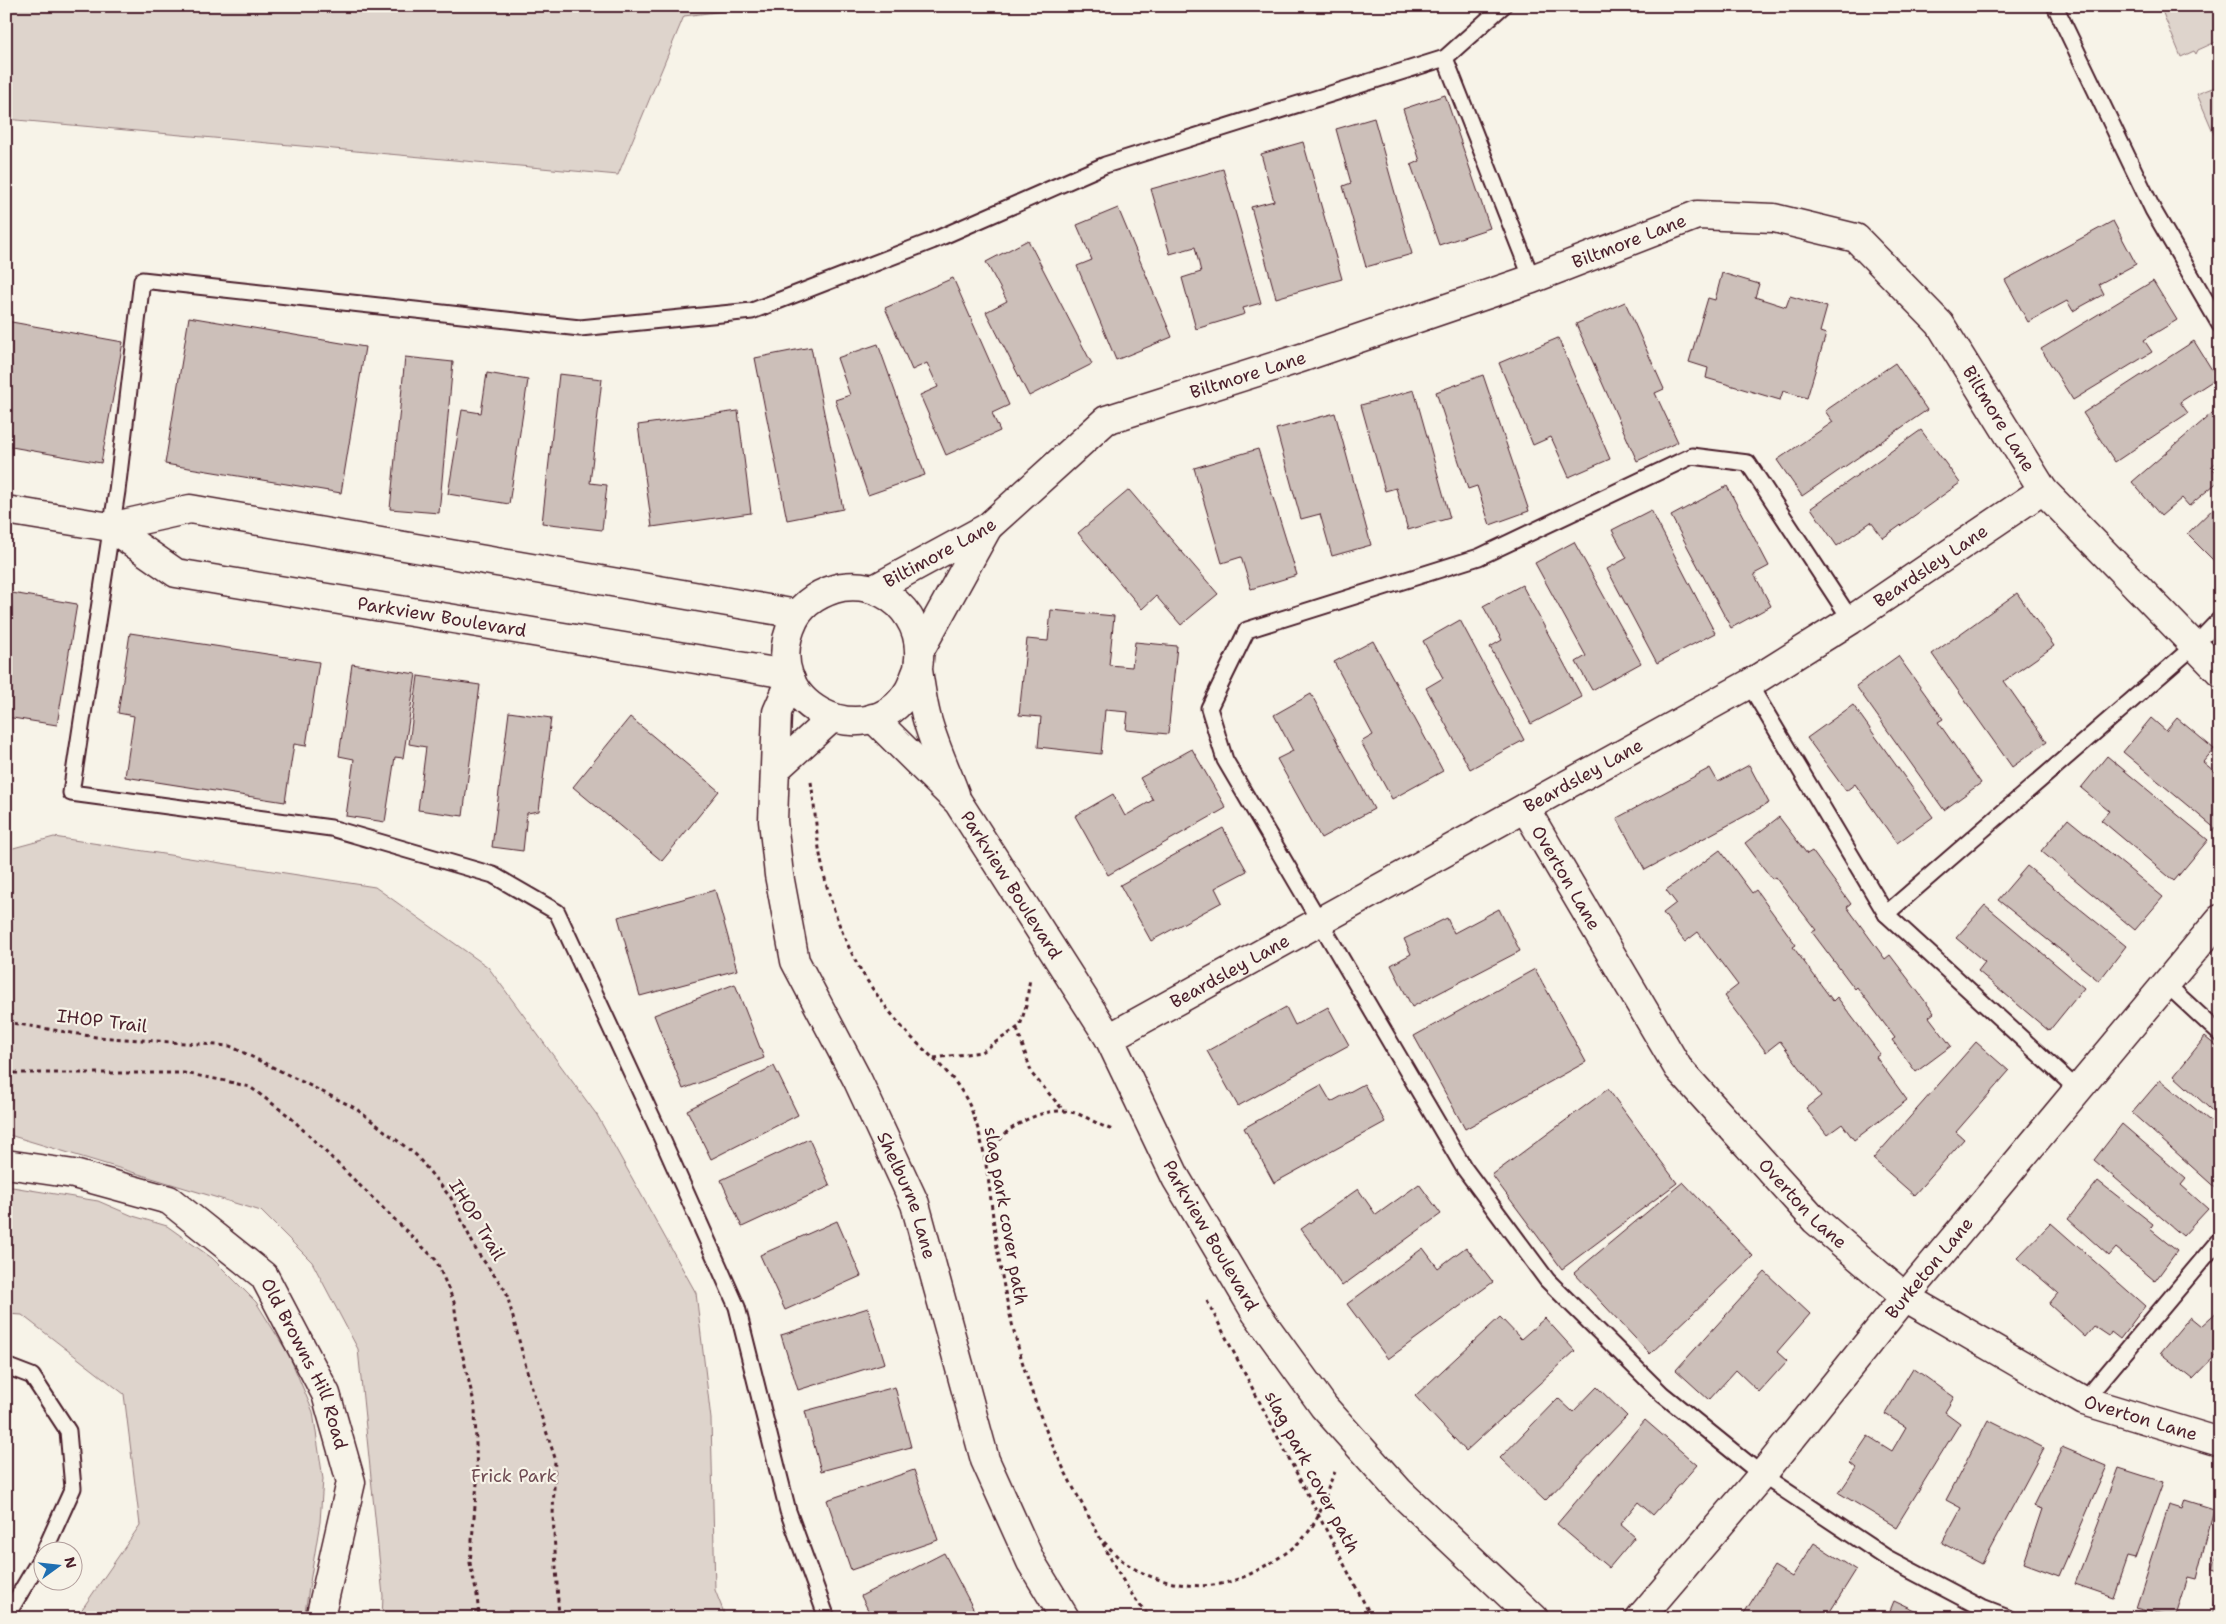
<svg xmlns="http://www.w3.org/2000/svg" width="2226" height="1624" viewBox="0 0 2226 1624" font-family="'Shantell Sans',sans-serif">
  <style>
    .green { fill: #ded4cc; stroke: #947a7c }
    .building { fill: #ccbfb9; stroke: #4a1f2b }
    .lines { fill: none; stroke-linecap: round; stroke-linejoin: round }
    .service-casing { stroke: #4a1f2b; stroke-width: 19 }
    .minor-casing { stroke: #4a1f2b; stroke-width: 31 }
    .tertiary-casing { stroke: #4a1f2b; stroke-width: 31 }
    .path { stroke: #4a1f2b; stroke-width: 3; stroke-dasharray: 4 4; stroke-linecap: butt }
    .service { stroke: #f7f3e8; stroke-width: 15 }
    .minor { stroke: #f7f3e8; stroke-width: 28 }
    .tertiary { stroke: #f7f3e8; stroke-width: 28 }
    .labels { text-anchor: middle; dominant-baseline: central; stroke-width: 4.5; stroke-linejoin: round; paint-order: stroke }
    .street-label { font-size: 18px; fill: #4a1f2b; stroke: #f7f3e8 }
    .park-label { font-size: 18px; fill: #6f4c53; stroke: #f7f3e8 }
  </style>
  <rect width="100%" height="100%" fill="#f7f3e8"/>
  <filter id="ink" filterUnits="userSpaceOnUse"><feTurbulence type="fractalNoise" baseFrequency=".02" numOctaves="2"/><feDisplacementMap in="SourceGraphic" scale="10" xChannelSelector="R" yChannelSelector="G"/><feConvolveMatrix kernelMatrix="1 2 1 2 8 2 1 2 1" color-interpolation-filters="sRGB"/></filter>
  <g filter="url(#ink)">
    <g class="green">
      <polygon points="6,6 764,6 684,16 618,175 6,119"/>
      <polygon points="2160,6 2220,6 2220,40 2198,50 2196,54 2194,51 2181,57"/>
      <polygon points="2220,85 2220,148 2197,94"/>
      <polygon points="54,837 375,887 488,967 597,1115 696,1293 711,1419 715,1590 726,1618 382,1618 383,1596 358,1349 312,1262 261,1211 6,1134 6,850"/>
      <polygon points="6,1186 98,1201 133,1216 167,1226 212,1258 256,1302 289,1355 313,1412 323,1479 320,1522 304,1618 76,1618 140,1525 124,1394 22,1315 6,1314"/>
    </g>
    <g class="building">
      <polygon points="1445,95 1490,228 1439,245 1411,165 1420,161 1403,109"/>
      <polygon points="1374,118 1412,254 1366,267 1343,186 1351,183 1336,129"/>
      <polygon points="1303,142 1342,279 1276,298 1251,207 1274,201 1261,154"/>
      <polygon points="1223,169 1261,303 1243,308 1245,314 1196,329 1182,278 1201,272 1195,247 1170,254 1151,189"/>
      <polygon points="1118,208 1172,337 1116,360 1077,266 1092,260 1077,225"/>
      <polygon points="2113,221 2136,264 2099,284 2104,294 2073,311 2067,301 2028,322 2005,280"/>
      <polygon points="1028,240 1092,364 1029,396 986,312 1007,301 986,262"/>
      <polygon points="1722,273 1759,284 1755,297 1786,307 1790,296 1827,307 1820,332 1826,334 1807,398 1783,391 1780,400 1706,378 1708,368 1689,362 1708,298 1715,300"/>
      <polygon points="953,278 1009,405 992,413 1000,431 946,455 920,395 938,387 927,363 912,370 885,308"/>
      <polygon points="2153,281 2177,320 2144,340 2152,352 2073,400 2041,349"/>
      <polygon points="1625,302 1664,389 1655,393 1678,442 1637,461 1576,324"/>
      <polygon points="189,317 365,347 341,493 165,464"/>
      <polygon points="6,321 123,342 101,463 6,446"/>
      <polygon points="1558,338 1610,459 1569,477 1551,437 1533,445 1499,363"/>
      <polygon points="2194,341 2217,378 2180,402 2188,413 2115,462 2083,413"/>
      <polygon points="878,344 925,475 868,495 835,400 850,395 837,358"/>
      <polygon points="811,347 843,509 787,520 755,358"/>
      <polygon points="405,357 453,362 439,513 390,509"/>
      <polygon points="1895,363 1927,410 1802,496 1777,460 1833,422 1825,411"/>
      <polygon points="487,373 528,380 509,504 448,494 462,410 481,413"/>
      <polygon points="559,374 602,379 590,483 607,485 602,530 542,523"/>
      <polygon points="1483,375 1529,511 1490,525 1477,486 1468,489 1436,392"/>
      <polygon points="1414,390 1450,518 1408,530 1396,488 1385,491 1361,405"/>
      <polygon points="2218,408 2220,459 2211,467 2220,476 2220,480 2189,506 2182,498 2161,516 2132,482"/>
      <polygon points="738,411 751,513 652,527 638,425"/>
      <polygon points="1335,413 1371,545 1332,556 1320,514 1301,519 1276,429"/>
      <polygon points="1921,430 1960,483 1883,538 1871,522 1837,546 1811,508"/>
      <polygon points="1258,449 1297,575 1251,589 1241,557 1222,563 1194,468"/>
      <polygon points="1727,486 1769,566 1754,574 1771,606 1731,628 1671,516"/>
      <polygon points="1129,490 1218,594 1181,625 1156,596 1142,609 1078,533"/>
      <polygon points="2220,502 2220,558 2215,562 2187,534"/>
      <polygon points="1651,510 1715,633 1657,663 1607,569 1627,558 1612,530"/>
      <polygon points="1574,542 1641,663 1592,690 1576,662 1586,656 1535,563"/>
      <polygon points="1522,585 1582,697 1531,724 1490,647 1502,640 1483,606"/>
      <polygon points="6,592 77,604 57,725 6,717"/>
      <polygon points="2017,593 2054,646 2004,681 2047,742 2012,767 1932,654"/>
      <polygon points="1051,610 1114,616 1109,665 1132,667 1135,642 1177,646 1168,734 1126,730 1128,712 1105,710 1101,754 1038,747 1041,717 1019,715 1027,639 1048,641"/>
      <polygon points="1460,620 1524,740 1470,769 1426,688 1443,678 1423,641"/>
      <polygon points="130,633 319,662 306,746 294,744 285,802 125,777 134,716 118,713"/>
      <polygon points="1373,641 1443,771 1392,799 1361,742 1373,735 1334,662"/>
      <polygon points="1898,656 1943,719 1938,722 1981,783 1944,810 1856,686"/>
      <polygon points="352,664 416,674 403,758 395,757 385,822 346,816 354,759 339,756"/>
      <polygon points="418,676 480,685 463,816 418,810 426,747 409,744"/>
      <polygon points="1311,694 1374,809 1321,838 1277,759 1293,751 1274,715"/>
      <polygon points="1853,705 1933,817 1897,843 1855,784 1846,791 1807,738"/>
      <polygon points="509,712 551,718 539,811 527,813 523,851 492,847"/>
      <polygon points="630,717 719,791 662,861 573,787"/>
      <polygon points="2151,718 2166,731 2177,718 2214,749 2203,762 2220,776 2220,827 2217,830 2123,752"/>
      <polygon points="1192,749 1226,808 1108,875 1075,816 1113,794 1125,816 1153,800 1140,778"/>
      <polygon points="2107,756 2208,840 2174,881 2101,820 2109,811 2081,788"/>
      <polygon points="1749,765 1769,803 1645,870 1617,818 1710,768 1718,782"/>
      <polygon points="1779,817 1807,854 1812,851 1851,904 1847,907 1885,959 1890,955 1934,1013 1929,1017 1951,1046 1916,1072 1892,1040 1895,1038 1857,987 1855,989 1812,932 1816,930 1775,877 1772,879 1745,843"/>
      <polygon points="2068,819 2163,897 2135,930 2041,851"/>
      <polygon points="1223,828 1247,871 1215,888 1222,902 1151,941 1120,885"/>
      <polygon points="1720,850 1752,893 1756,890 1796,945 1793,947 1833,1001 1837,997 1880,1054 1876,1057 1907,1100 1854,1140 1842,1124 1827,1135 1806,1108 1821,1096 1780,1041 1766,1052 1724,996 1738,985 1698,932 1685,942 1663,913 1676,903 1666,890"/>
      <polygon points="2027,866 2126,946 2099,981 1998,900"/>
      <polygon points="715,890 737,970 640,996 618,917"/>
      <polygon points="1985,905 2084,988 2049,1031 1978,971 1985,962 1956,938"/>
      <polygon points="1499,909 1520,951 1412,1007 1391,965 1411,954 1404,939 1447,918 1454,933"/>
      <polygon points="1535,969 1586,1062 1465,1129 1414,1036"/>
      <polygon points="735,984 764,1058 683,1089 654,1015"/>
      <polygon points="1286,1007 1295,1025 1328,1007 1349,1045 1238,1106 1207,1051"/>
      <polygon points="2205,1037 2220,1049 2220,1118 2174,1076"/>
      <polygon points="1976,1042 2009,1071 1956,1132 1964,1139 1914,1195 1873,1159"/>
      <polygon points="774,1066 798,1115 711,1159 687,1110"/>
      <polygon points="2160,1080 2220,1129 2220,1137 2217,1139 2220,1142 2220,1192 2132,1113"/>
      <polygon points="1364,1084 1385,1122 1274,1183 1244,1128 1321,1085 1331,1102"/>
      <polygon points="1608,1089 1677,1183 1562,1269 1492,1175"/>
      <polygon points="2122,1124 2186,1179 2181,1185 2208,1209 2183,1236 2094,1160"/>
      <polygon points="809,1139 830,1186 742,1227 721,1180"/>
      <polygon points="2098,1181 2153,1224 2150,1229 2177,1251 2155,1281 2116,1248 2109,1256 2068,1219"/>
      <polygon points="1683,1182 1753,1256 1650,1354 1574,1273"/>
      <polygon points="1419,1184 1441,1214 1342,1286 1301,1229 1358,1189 1376,1215"/>
      <polygon points="837,1221 861,1276 785,1310 760,1255"/>
      <polygon points="2051,1223 2145,1306 2120,1339 2111,1332 2109,1336 2094,1326 2085,1337 2049,1304 2058,1293 2017,1258"/>
      <polygon points="1466,1247 1493,1282 1388,1359 1347,1304 1423,1248 1438,1268"/>
      <polygon points="1765,1272 1810,1314 1777,1352 1787,1361 1759,1392 1736,1370 1709,1400 1676,1370"/>
      <polygon points="868,1308 885,1363 798,1390 781,1335"/>
      <polygon points="2220,1309 2220,1351 2193,1379 2160,1353 2190,1317 2201,1326"/>
      <polygon points="1500,1317 1521,1339 1545,1318 1575,1351 1466,1451 1415,1396"/>
      <polygon points="1913,1368 1954,1397 1945,1412 1960,1423 1896,1527 1839,1493 1856,1468 1850,1463 1868,1436 1892,1451 1906,1427 1885,1414"/>
      <polygon points="895,1387 911,1447 821,1471 805,1411"/>
      <polygon points="1597,1387 1627,1416 1545,1501 1500,1458 1558,1398 1573,1412"/>
      <polygon points="1645,1420 1697,1465 1653,1515 1638,1502 1620,1524 1635,1537 1609,1568 1557,1524"/>
      <polygon points="1988,1420 2044,1448 1982,1564 1942,1543 1961,1508 1946,1500"/>
      <polygon points="2062,1447 2107,1466 2059,1576 2024,1563 2042,1509 2033,1506"/>
      <polygon points="2119,1468 2163,1482 2135,1559 2127,1557 2113,1597 2075,1584"/>
      <polygon points="914,1470 938,1540 851,1570 827,1500"/>
      <polygon points="2185,1500 2214,1509 2196,1579 2188,1577 2175,1618 2136,1608 2169,1505 2182,1509"/>
      <polygon points="2220,1541 2220,1571 2213,1569"/>
      <polygon points="1814,1543 1856,1570 1826,1618 1741,1618 1774,1566 1792,1577"/>
      <polygon points="944,1553 975,1612 964,1618 872,1618 861,1596"/>
      <polygon points="2220,1578 2220,1618 2211,1618"/>
      <polygon points="1894,1601 1930,1618 1887,1618"/>
    </g>
    <g class="lines">
      <g class="service-casing">
        <g id="service">
          <polyline points="2055,6 2153,210 2220,325"/>
          <polyline points="1445,58 1532,279"/>
          <polyline points="1851,620 1748,463 1692,456 1479,557 1247,630 1209,708 1225,760 1464,1168 1547,1280 1662,1394 1762,1475 1887,1558 1982,1608 2008,1618"/>
          <polyline points="1749,684 1886,914 2077,1089"/>
          <polyline points="1886,914 2194,646 2220,619"/>
          <polyline points="2165,983 2220,1034"/>
          <polyline points="6,1366 32,1376 68,1431 73,1488 44,1552"/>
          <polyline points="2084,1401 2220,1239"/>
          <polyline points="6,1617 42,1556"/>
          <polyline points="827,1618 788,1511 737,1307 659,1132 557,912 493,875 331,828 71,793 117,491 142,280 580,328 752,311 932,241 1105,165 1445,58 1503,6"/>
        </g>
      </g>
      <g class="minor-casing">
        <g id="minor">
          <path id="s1" d="M874 589 988 527 1106 420 1301 358 1532 279 1697 215 1774 218 1856 238 1940 324 2043 490 2220 672"/>
          <polyline points="920,650 988,527"/>
          <path id="s2" d="M791 680 777 712 773 821 779 875 795 961 858 1081 915 1204 985 1460 1031 1562 1065 1618"/>
          <polyline points="776,769 832,718"/>
          <path id="s3" d="M1525 808 1678 1068 1815 1220 1905 1297 2084 1401 2220 1442"/>
          <path id="s4" d="M1109 1038 1749 684 1851 620 2043 490"/>
          <path id="s5" d="M1640 1618 1762 1475 1905 1297 2220 919"/>
        </g>
      </g>
      <g class="tertiary-casing">
        <g id="tertiary">
          <polyline points="6,510 110,527 190,509 797,614"/>
          <path id="s6" d="M110 527 176 573 787 674"/>
          <path d="M918 669C915 675 913 683 909 690 869 758 753 705 794 620 803 602 823 591 842 587 856 585 870 587 882 593 904 604 919 627 919 651 920 657 918 664 918 670 920 684 922 698 925 711 931 739 945 767 955 794"/>
          <path id="s7" d="M873 718 958 802 1109 1038 1176 1178 1256 1313 1324 1407 1400 1492 1534 1618"/>
          <path id="s8" d="M6 1164 74 1174 169 1200 264 1276 326 1394 351 1482 320 1618"/>
        </g>
      </g>
      <g class="path">
        <path d="M811 782C815 807 816 834 821 860 830 908 850 960 880 999 889 1011 899 1024 909 1035 932 1058 959 1079 971 1109 990 1156 990 1209 999 1259 1008 1314 1022 1368 1042 1420 1056 1457 1076 1493 1095 1528 1111 1559 1127 1593 1151 1618"/>
        <polyline points="6,1022 96,1037 230,1046 355,1108 416,1155 451,1198 477,1252 506,1291 530,1382 555,1458 553,1516 559,1618"/>
        <polyline points="1017,1029 1032,1074 1064,1111"/>
        <polyline points="934,1058 981,1052 1020,1026 1026,1006 1030,978"/>
        <polyline points="6,1073 184,1073 226,1081 250,1087 289,1116 436,1260 454,1302 459,1340 475,1407 477,1483 470,1563 477,1595 479,1618"/>
        <path d="M986 1160C993 1151 999 1139 1007 1132 1026 1117 1055 1105 1078 1114 1091 1119 1100 1126 1113 1130"/>
        <polyline points="1207,1301 1372,1618"/>
        <path d="M1104 1542C1110 1548 1116 1556 1123 1561 1151 1583 1198 1592 1232 1581 1246 1577 1258 1570 1270 1563 1286 1554 1304 1541 1313 1525 1324 1509 1326 1489 1335 1472"/>
      </g>
      <use href="#service" class="service"/>
      <use href="#minor" class="minor"/>
      <use href="#tertiary" class="tertiary"/>
    </g>
  </g>
  <g class="labels">
    <g class="street-label">
      <text stroke="none"><textPath href="#s1" startOffset="842">Biltmore Lane</textPath></text>
      <text stroke="none"><textPath href="#s1" startOffset="438">Biltmore Lane</textPath></text>
      <text stroke="none"><textPath href="#s1" startOffset="1308">Biltmore Lane</textPath></text>
      <text stroke="none"><textPath href="#s1" startOffset="75">Biltimore Lane</textPath></text>
      <text stroke="none"><textPath href="#s4" startOffset="948">Beardsley Lane</textPath></text>
      <text stroke="none"><textPath href="#s6" startOffset="350">Parkview Boulevard</textPath></text>
      <text stroke="none"><textPath href="#s4" startOffset="542">Beardsley Lane</textPath></text>
      <text stroke="none"><textPath href="#s3" startOffset="81">Overton Lane</textPath></text>
      <text stroke="none"><textPath href="#s7" startOffset="218">Parkview Boulevard</textPath></text>
      <text stroke="none"><textPath href="#s4" startOffset="138">Beardsley Lane</textPath></text>
      <text transform="translate(102 1021) rotate(7)">IHOP Trail</text>
      <text stroke="none"><textPath href="#s2" startOffset="546">Shelburne Lane</textPath></text>
      <text stroke="none"><textPath href="#s3" startOffset="486">Overton Lane</textPath></text>
      <text transform="translate(1006 1216) rotate(80)">slag park cover path</text>
      <text transform="translate(477 1220) rotate(59)">IHOP Trail</text>
      <text stroke="none"><textPath href="#s7" startOffset="622">Parkview Boulevard</textPath></text>
      <text stroke="none"><textPath href="#s5" startOffset="454">Burketon Lane</textPath></text>
      <text stroke="none"><textPath href="#s8" startOffset="386">Old Browns Hill Road</textPath></text>
      <text stroke="none"><textPath href="#s3" startOffset="891">Overton Lane</textPath></text>
      <text transform="translate(1312 1472) rotate(62)">slag park cover path</text>
    </g>
    <g class="park-label">
      <text x="514" y="1476">Frick Park</text>
    </g>
  </g>
  <rect width="2226" height="1624" fill="none" stroke="#f7f3e8" stroke-width="25"/>
  <rect x="12" y="12" width="2201" height="1599" fill="none" stroke="#4a1f2b" stroke-width="2" filter="url(#ink)"/>
  <g transform="translate(58 1566) rotate(75)"><circle r="24" fill="#f7f3e8" stroke="#b29e9c"/>
  <path d="M0-4L9 19L0 12L-9 19Z" fill="#1f6fb2"/>
  <text y="-8" font-size="14" font-weight="bold" text-anchor="middle" fill="#4a1f2b">N</text>
  </g>
</svg>
